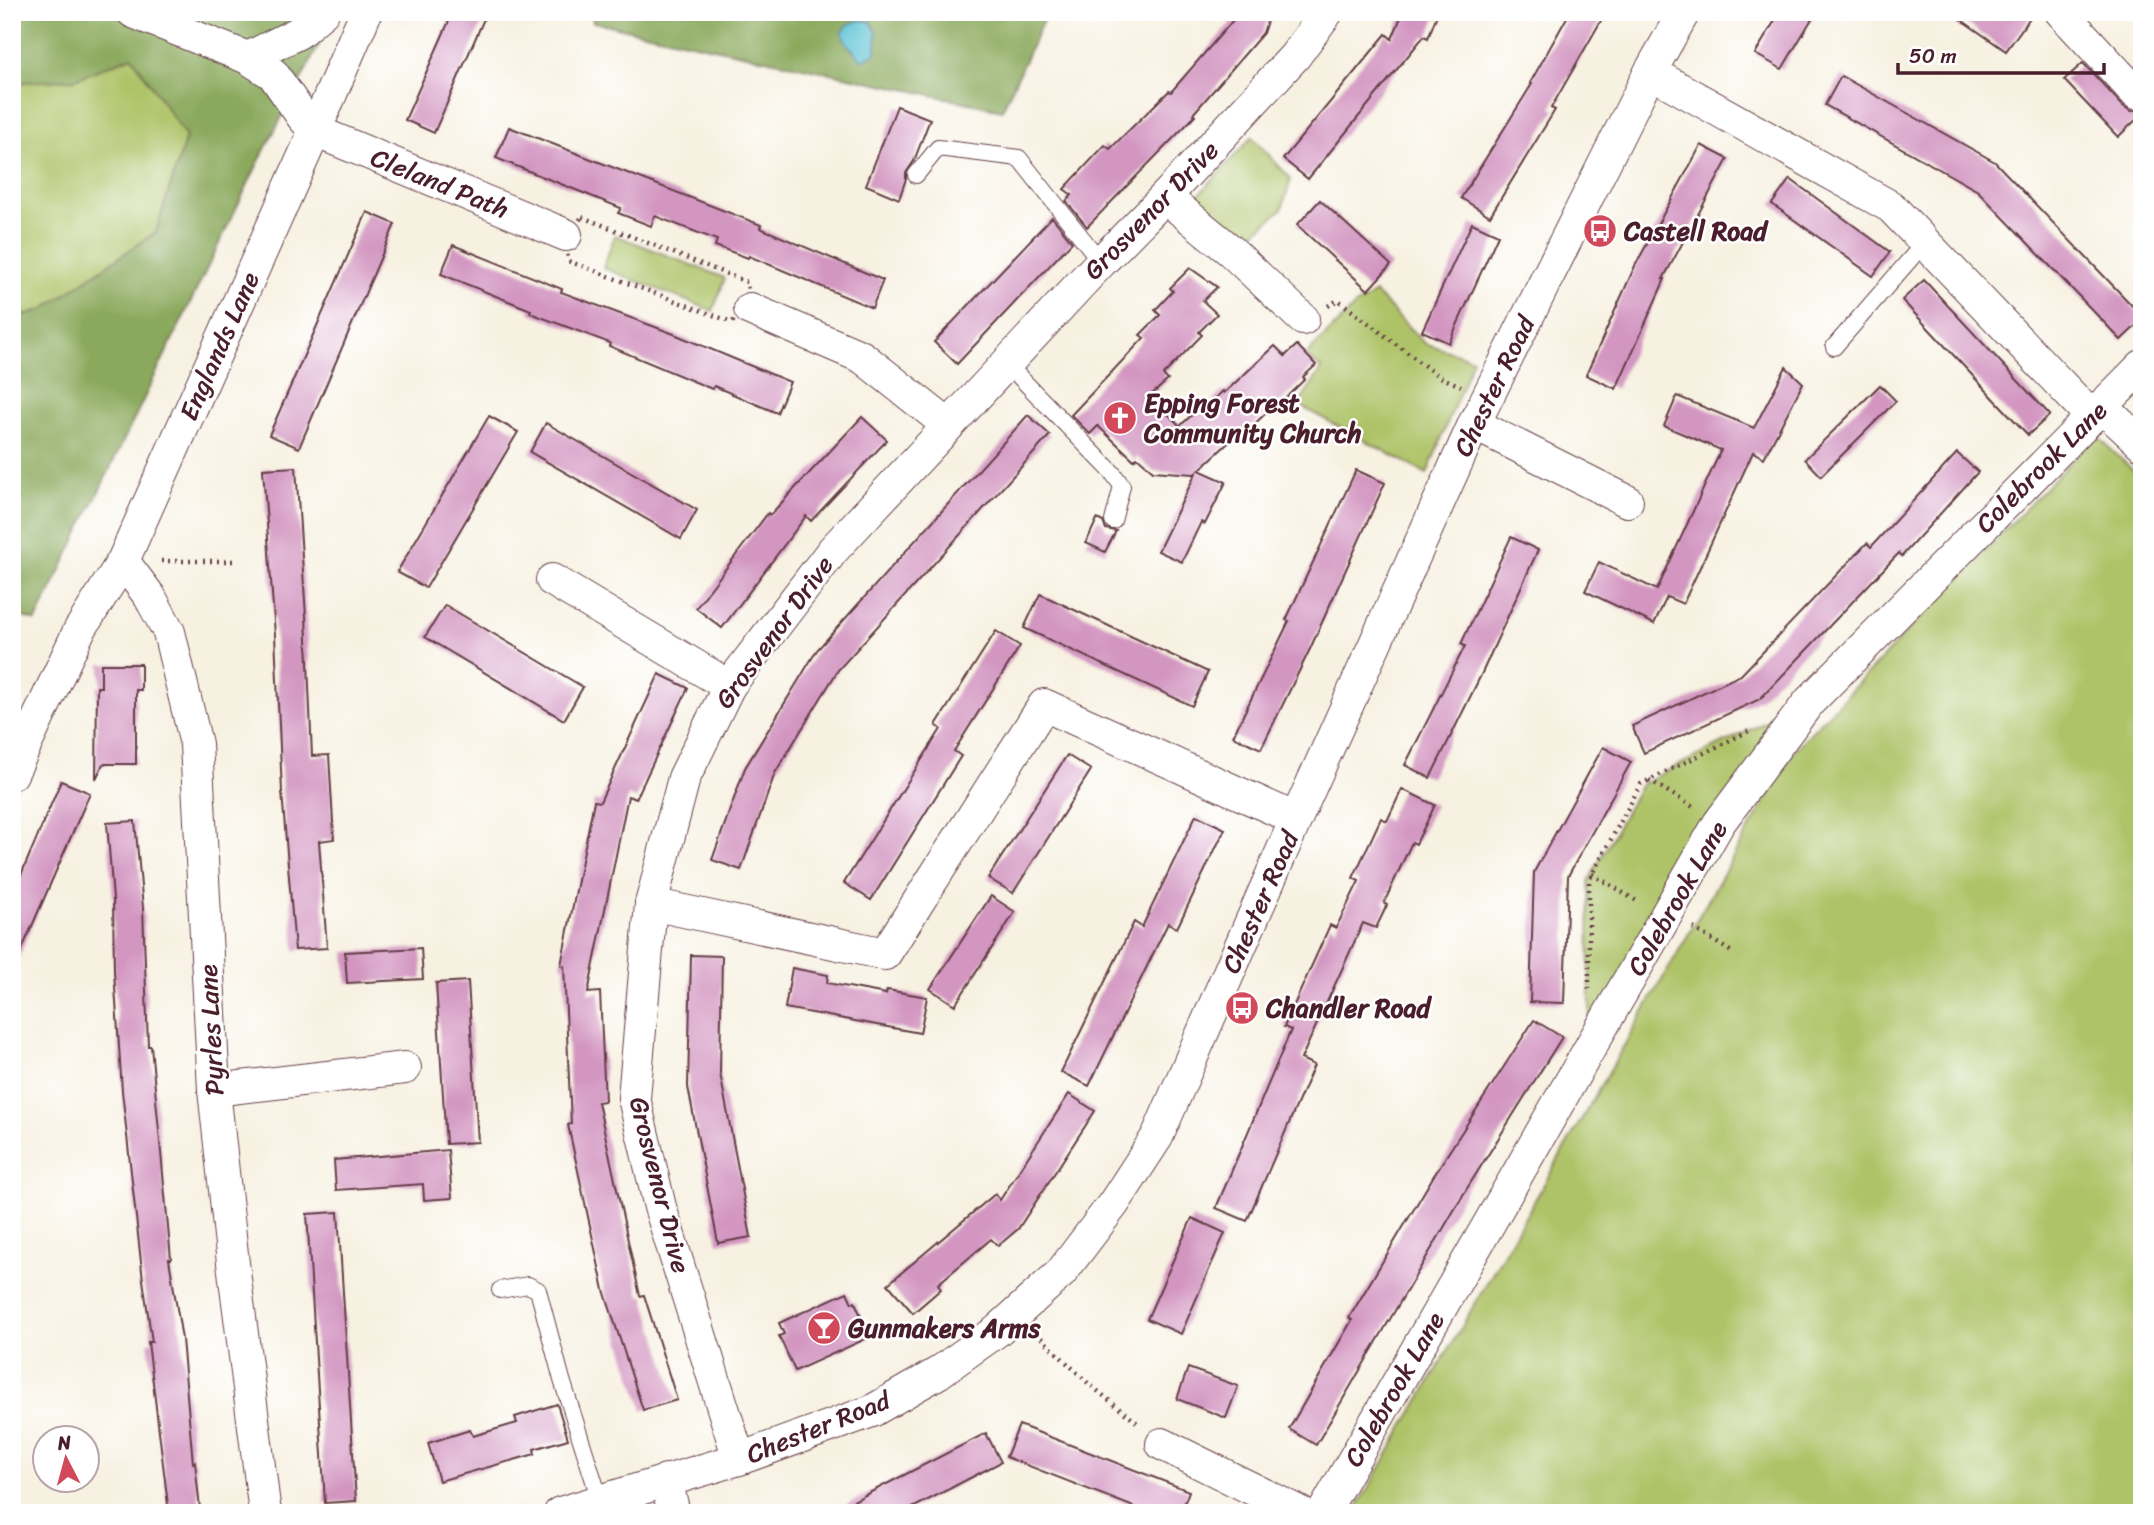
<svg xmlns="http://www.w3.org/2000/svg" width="2154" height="1525" viewBox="0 0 2154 1525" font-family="Sriracha,sans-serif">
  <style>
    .green { fill: #aec367; stroke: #7c7149; stroke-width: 2 }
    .forest { fill: #8aa95c; stroke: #6a6444; stroke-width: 2 }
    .water { fill: #57c0d4; stroke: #507080; stroke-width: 2 }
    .building { fill: #d396c1 }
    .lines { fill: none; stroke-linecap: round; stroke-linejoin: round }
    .service-casing { stroke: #643e46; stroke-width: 18 }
    .minor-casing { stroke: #643e46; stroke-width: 34 }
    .path { stroke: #643e46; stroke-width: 4.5; stroke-dasharray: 2 5; stroke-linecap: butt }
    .service { stroke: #fff; stroke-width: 16 }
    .minor { stroke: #fff; stroke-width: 32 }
    .labels { text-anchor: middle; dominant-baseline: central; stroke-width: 5; stroke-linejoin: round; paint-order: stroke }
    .street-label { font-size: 26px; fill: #4a1f2b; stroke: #fff }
    .poi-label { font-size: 26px; font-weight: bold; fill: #4a1f2b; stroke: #fff; text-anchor: start }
  </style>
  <rect width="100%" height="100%" fill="#fff"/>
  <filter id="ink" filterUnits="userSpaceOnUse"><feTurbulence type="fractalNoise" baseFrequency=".0143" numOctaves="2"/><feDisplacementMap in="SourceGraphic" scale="14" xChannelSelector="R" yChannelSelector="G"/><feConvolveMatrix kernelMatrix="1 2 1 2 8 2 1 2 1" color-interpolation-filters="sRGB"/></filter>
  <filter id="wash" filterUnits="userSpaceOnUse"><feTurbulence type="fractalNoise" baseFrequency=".00686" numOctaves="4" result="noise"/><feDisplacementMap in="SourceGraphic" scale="28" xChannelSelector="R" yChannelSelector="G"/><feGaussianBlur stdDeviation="1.57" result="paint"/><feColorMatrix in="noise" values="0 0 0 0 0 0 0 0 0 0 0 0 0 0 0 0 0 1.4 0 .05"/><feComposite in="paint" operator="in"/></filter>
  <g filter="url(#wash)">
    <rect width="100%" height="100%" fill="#f7f1e1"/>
    <g class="green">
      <polygon points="132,56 186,137 156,232 44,309 12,319 12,83 75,79"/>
      <polygon points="1252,137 1291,179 1282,209 1241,245 1191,203"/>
      <polygon points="615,235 725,278 713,311 603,268"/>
      <polygon points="1375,293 1424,343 1473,359 1427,474 1298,405 1322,369 1306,355 1355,306"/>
      <polygon points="2096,435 2142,479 2142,1513 1354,1513 1796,748"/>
      <polygon points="1792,709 1590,1030 1589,880 1641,784"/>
    </g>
    <g class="forest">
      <polygon points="12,12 336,12 262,155 36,621 12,614 12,319 44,309 156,232 186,137 132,56 75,79 12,83"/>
      <polygon points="591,12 1047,12 1002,110 593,22"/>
    </g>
    <polygon class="water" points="861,20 871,22 877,33 876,53 862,60 847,44 842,33 848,24"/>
    <g id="blocks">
      <g class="building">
        <polygon points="453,12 487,12 434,133 405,120"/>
        <polygon points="1240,12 1270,12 1263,33 1193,114 1195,116 1087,227 1066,201 1072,195 1064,189 1105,145 1110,149 1169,91 1171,92"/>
        <polygon points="1403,12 1438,12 1428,38 1424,36 1308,179 1283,159 1386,34 1392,39"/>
        <polygon points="1570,12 1606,12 1551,108 1555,110 1490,216 1461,198 1532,84 1530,83"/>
        <polygon points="1780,12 1816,12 1782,69 1755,54"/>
        <polygon points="1950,12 2034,12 2006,51"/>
        <polygon points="2083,63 2123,106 2131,111 2142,110 2142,114 2118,137 2064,80"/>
        <polygon points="1841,76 1995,162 2142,316 2142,320 2121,340 1978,191 1825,105"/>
        <polygon points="897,106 930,119 914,161 906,173 906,179 899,199 866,185"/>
        <polygon points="509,127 761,225 760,228 883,280 872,308 749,256 748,258 715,246 717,240 655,216 651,226 618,213 621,208 496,158"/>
        <polygon points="1701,145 1728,159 1663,279 1665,279 1616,389 1586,375 1635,266"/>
        <polygon points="1790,179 1890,252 1873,276 1772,204"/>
        <polygon points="1320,200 1391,265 1368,290 1297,225"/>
        <polygon points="367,212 395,224 299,448 269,435"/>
        <polygon points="1052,217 1072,242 957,364 934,342"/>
        <polygon points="1472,223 1498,235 1449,343 1422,331"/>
        <polygon points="453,245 562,289 561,292 674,334 790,382 777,413 714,386 712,389 609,346 610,343 530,313 531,310 441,274"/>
        <polygon points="1190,268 1217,287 1203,301 1217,314 1199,332 1202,335 1163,375 1168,380 1150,396 1180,426 1199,408 1201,411 1223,391 1224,393 1275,346 1285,356 1297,345 1316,365 1303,377 1305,379 1269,414 1267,412 1242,436 1239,433 1199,470 1226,482 1205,524 1201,522 1182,562 1158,551 1196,473 1194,474 1153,471 1137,457 1134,460 1098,426 1090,434 1071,415 1144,338 1140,335 1160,315 1155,310 1173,291 1170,288"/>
        <polygon points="1924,280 2050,415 2028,435 1902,300"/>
        <polygon points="1786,367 1803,383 1764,458 1753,452 1683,604 1667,597 1654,624 1585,591 1599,562 1657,590 1721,450 1664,426 1677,396 1754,428"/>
        <polygon points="1880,385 1896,401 1821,476 1805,459"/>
        <polygon points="1028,415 1050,435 838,670 775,773 741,870 712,860 745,768 817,650"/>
        <polygon points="489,416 518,432 426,588 397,572"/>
        <polygon points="862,417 887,440 811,521 806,516 722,628 696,608 768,513 770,515"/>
        <polygon points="546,423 697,510 681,539 530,452"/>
        <polygon points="1957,453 1978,472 1902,556 1899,553 1760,699 1644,753 1632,726 1741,675 1867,543 1871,547"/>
        <polygon points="296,467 306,616 312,756 329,755 334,839 319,841 327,948 295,950 282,792 275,635 263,469"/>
        <polygon points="1356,470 1385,483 1310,649 1261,749 1233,736 1289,621 1286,620"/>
        <polygon points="1097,519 1103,522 1106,529 1116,531 1105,552 1086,543"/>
        <polygon points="1511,537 1538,550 1482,673 1430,778 1405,765 1465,646 1461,644"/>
        <polygon points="1040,594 1208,672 1192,706 1024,628"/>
        <polygon points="445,605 583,687 564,720 425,637"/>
        <polygon points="996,631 1020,646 954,751 961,756 871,900 844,883 941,729 936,725"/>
        <polygon points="101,664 141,664 141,690 136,690 136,764 103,764 96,779 97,687 101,687"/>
        <polygon points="659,674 688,688 636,799 628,796 588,993 600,992 605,1101 598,1102 640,1296 644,1295 677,1400 643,1410 604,1290 568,1125 571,1124 564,966 561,965 594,801 600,802"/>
        <polygon points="1603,747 1631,762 1568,876 1564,1003 1530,1002 1534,872"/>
        <polygon points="1067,755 1091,770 1013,893 988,878"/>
        <polygon points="61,781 90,793 12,972 12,896"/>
        <polygon points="1402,789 1435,805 1416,844 1412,842 1384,903 1387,905 1376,928 1363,923 1301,1059 1314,1065 1247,1221 1216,1208 1291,1030 1284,1027 1330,925 1336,928 1359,881 1353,878 1381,818 1387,821"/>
        <polygon points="1196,815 1225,829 1177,928 1168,923 1089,1086 1061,1072 1134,922 1142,927"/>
        <polygon points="135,821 143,908 148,1046 151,1046 171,1259 169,1259 182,1339 193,1463 195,1462 200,1509 169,1513 148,1342 152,1342 143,1280 122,1091 114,972 113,899 107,823"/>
        <polygon points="991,896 1015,912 955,1005 930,989"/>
        <polygon points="421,948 423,979 347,983 345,952"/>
        <polygon points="691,955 722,956 720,1073 751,1237 718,1243 688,1087"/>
        <polygon points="792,968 828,975 827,983 886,994 887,990 927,997 920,1033 785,1008"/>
        <polygon points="468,981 478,1142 446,1144 436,983"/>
        <polygon points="1534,1020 1562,1037 1466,1190 1316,1445 1289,1429 1352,1320 1349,1318 1436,1172"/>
        <polygon points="1069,1094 1095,1111 1018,1229 998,1246 991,1239 938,1284 941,1289 913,1313 888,1284 995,1194 1000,1200"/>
        <polygon points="448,1150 452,1198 424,1200 423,1184 336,1190 334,1160"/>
        <polygon points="338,1212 356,1501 325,1503 307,1214"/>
        <polygon points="1192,1218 1225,1233 1181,1334 1147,1319"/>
        <polygon points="847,1292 852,1303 855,1302 870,1337 795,1371 779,1336 784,1334 779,1323"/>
        <polygon points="1188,1368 1238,1386 1226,1418 1177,1399"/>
        <polygon points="557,1404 568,1439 534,1449 535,1454 439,1481 428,1443 470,1430 473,1436 517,1423 515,1417"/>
        <polygon points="1019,1425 1189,1491 1181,1513 1149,1513 1006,1457"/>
        <polygon points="986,1433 1001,1462 903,1513 830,1513"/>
      </g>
    </g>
  </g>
  <g filter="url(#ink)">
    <use href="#blocks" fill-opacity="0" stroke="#643e46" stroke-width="2"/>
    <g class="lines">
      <g class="service-casing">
        <g id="service">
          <polyline points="916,175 938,148 1019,158 1101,262"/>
          <polyline points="1834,347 1925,242"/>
          <polyline points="1007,364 1112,472 1122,486 1113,521"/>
          <polyline points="500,1290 528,1285 538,1290 562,1380 600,1500"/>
        </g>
      </g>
      <g class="minor-casing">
        <g id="minor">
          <polyline points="133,12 248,58 273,74 302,116 315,131 566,235"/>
          <polyline points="2061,12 2136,93"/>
          <polyline points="248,58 298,33 323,12"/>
          <polyline points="1650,72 1891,207 2091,416"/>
          <polyline points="1165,197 1231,251 1303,319"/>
          <polyline points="750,309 862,357 948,425"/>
          <polyline points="2102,407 2142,444"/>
          <polyline points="1474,424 1627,501"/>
          <polyline points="123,561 150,597 169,632 196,744 214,1090 233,1263 265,1513"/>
          <polyline points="552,580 729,686"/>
          <polyline points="12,774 79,631 123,561 315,131 366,12"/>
          <polyline points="651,904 885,954 1044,705 1296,819"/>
          <polyline points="214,1090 405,1068"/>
          <polyline points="1162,1444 1301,1513"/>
          <polyline points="739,1459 660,1207 634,1098 651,904 684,778 729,686 833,550 1101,262 1165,197 1295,56 1327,12"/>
          <polyline points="666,1480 674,1513"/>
          <polyline points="560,1513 739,1459 872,1411 938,1373 997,1331 1061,1273 1114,1203 1157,1137 1296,819 1474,424 1650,72 1684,12"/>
          <polyline points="1323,1513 1719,823 1809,702 2142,366"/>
        </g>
      </g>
      <g class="path">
        <polygon points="582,217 747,282 750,309 732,322 568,261 566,235"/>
        <polyline points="1328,306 1338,300 1438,376 1461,386"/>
        <polyline points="161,561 234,561"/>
        <polyline points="1649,780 1695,808"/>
        <polyline points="1592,874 1640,903"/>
        <polyline points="1693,928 1732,952"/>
        <polyline points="1589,989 1589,880 1641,784 1751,730"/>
        <polyline points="1036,1333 1089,1384 1140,1425"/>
      </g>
      <use href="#service" class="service"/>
      <use href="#minor" class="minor"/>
    </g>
  </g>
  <defs>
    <g id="bus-disc" transform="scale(1.75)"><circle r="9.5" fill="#d1495b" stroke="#fff"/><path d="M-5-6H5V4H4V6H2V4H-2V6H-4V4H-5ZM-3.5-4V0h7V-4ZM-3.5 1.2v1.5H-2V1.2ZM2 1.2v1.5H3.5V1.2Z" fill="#fff"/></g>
    <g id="church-disc" transform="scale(1.75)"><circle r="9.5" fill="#d1495b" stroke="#fff"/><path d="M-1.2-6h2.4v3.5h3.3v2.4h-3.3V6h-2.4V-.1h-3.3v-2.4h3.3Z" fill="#fff"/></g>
    <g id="bar-disc" transform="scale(1.75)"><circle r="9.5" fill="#d1495b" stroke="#fff"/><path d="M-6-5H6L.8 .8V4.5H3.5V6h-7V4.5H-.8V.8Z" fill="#fff"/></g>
  </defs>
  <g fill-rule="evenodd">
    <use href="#bus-disc" x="1600" y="231"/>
    <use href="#church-disc" x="1120" y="418"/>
    <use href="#bus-disc" x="1242" y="1008"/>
    <use href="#bar-disc" x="824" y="1328"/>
  </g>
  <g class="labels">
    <g class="street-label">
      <text transform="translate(440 183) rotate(22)">Cleland Path</text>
      <text transform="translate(1151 210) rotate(-46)">Grosvenor Drive</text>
      <text transform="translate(219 346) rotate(-66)">Englands Lane</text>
      <text transform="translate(1494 386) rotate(-64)">Chester Road</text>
      <text transform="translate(2041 467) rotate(-45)">Colebrook Lane</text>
      <text transform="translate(774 632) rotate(-54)">Grosvenor Drive</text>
      <text transform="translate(1677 898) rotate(-60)">Colebrook Lane</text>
      <text transform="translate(1260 902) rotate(-66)">Chester Road</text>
      <text transform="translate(211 1030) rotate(-93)">Pyrles Lane</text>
      <text transform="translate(660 1185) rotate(76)">Grosvenor Drive</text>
      <text transform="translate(1394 1389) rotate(-60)">Colebrook Lane</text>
      <text transform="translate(818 1427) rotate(-22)">Chester Road</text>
    </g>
    <g class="poi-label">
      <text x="1624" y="231">Castell Road</text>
      <text x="1144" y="403">Epping Forest<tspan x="1144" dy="30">Community Church</tspan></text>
      <text x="1266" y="1008">Chandler Road</text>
      <text x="848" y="1328">Gunmakers Arms</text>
    </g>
  </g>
  <rect width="2154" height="1525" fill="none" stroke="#fff" stroke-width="42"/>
  <g transform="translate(66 1459) rotate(354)"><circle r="33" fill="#ffffff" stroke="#b7a5aa" stroke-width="2"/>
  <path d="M0-5L12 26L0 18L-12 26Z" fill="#d1495b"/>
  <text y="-10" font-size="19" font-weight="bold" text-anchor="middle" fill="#4a1f2b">N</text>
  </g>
  <path d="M1898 63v10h206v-10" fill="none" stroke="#4a1f2b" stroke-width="3.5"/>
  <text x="1909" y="63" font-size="21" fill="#4a1f2b" stroke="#ffffff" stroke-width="5" paint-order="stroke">50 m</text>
</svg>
